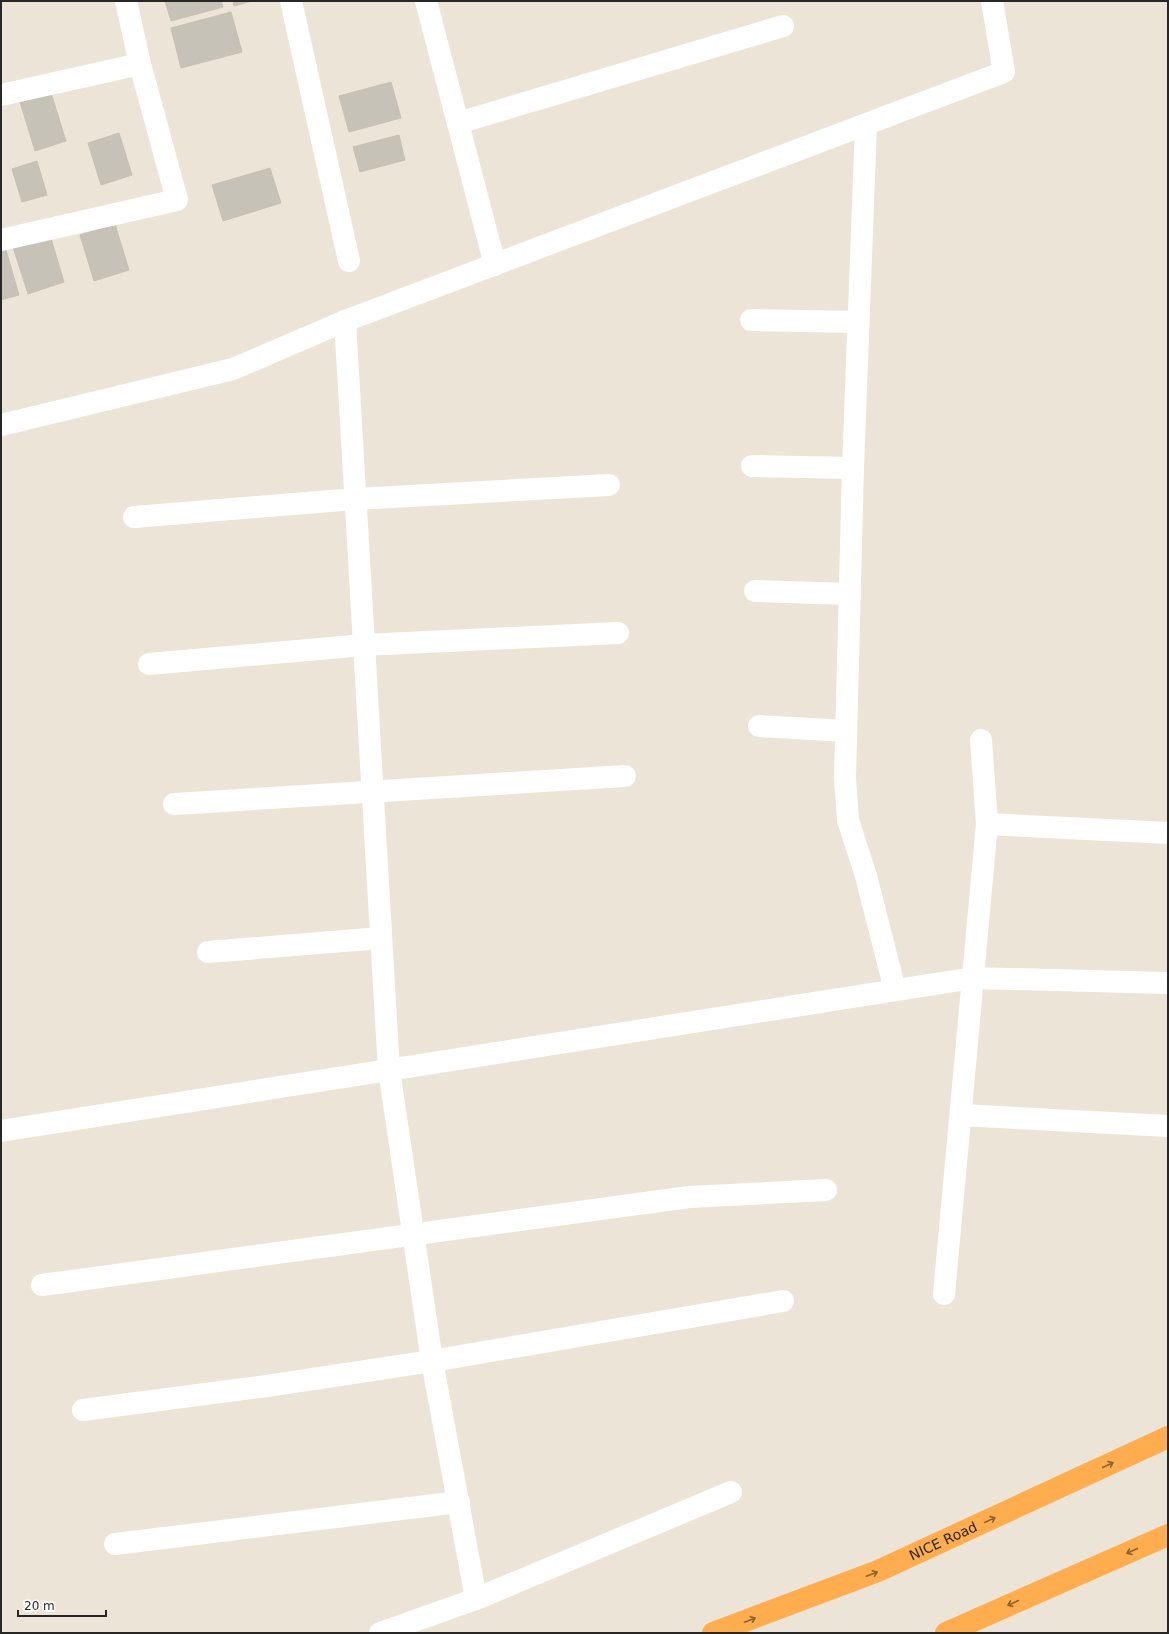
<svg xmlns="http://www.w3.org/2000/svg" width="1169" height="1634" viewBox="0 0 1169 1634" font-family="'DejaVu Sans',sans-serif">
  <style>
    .building { fill: #c7c2b7; stroke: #c7c1b1 }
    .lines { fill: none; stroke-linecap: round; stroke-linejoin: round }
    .minor { stroke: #fff; stroke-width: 22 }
    .highway { stroke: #ffad4f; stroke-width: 22 }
    .oneway { stroke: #886339 }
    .labels { text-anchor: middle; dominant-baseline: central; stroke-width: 3.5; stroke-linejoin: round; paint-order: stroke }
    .street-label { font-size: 14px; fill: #272727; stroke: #fff }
  </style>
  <rect width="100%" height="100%" fill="#ece5d7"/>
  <g class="building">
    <polygon points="165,1 221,1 223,7 171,21"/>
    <polygon points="233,1 252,1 234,6"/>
    <polygon points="231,12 242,52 181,68 171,28"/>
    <polygon points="391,82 401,118 349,132 339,96"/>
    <polygon points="51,93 66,141 35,151 20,102"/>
    <polygon points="119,133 132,175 101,185 88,143"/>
    <polygon points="399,135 405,160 360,172 353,147"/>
    <polygon points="37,161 47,195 22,202 12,169"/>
    <polygon points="270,168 281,203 223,221 212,185"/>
    <polygon points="115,224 129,270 94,281 80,235"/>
    <polygon points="50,235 64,282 28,294 13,247"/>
    <polygon points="6,250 19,295 1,300 1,251"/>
  </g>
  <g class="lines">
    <g class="minor">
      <polyline points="291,1 349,261"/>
      <polyline points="426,1 495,265"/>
      <polyline points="1,95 140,64"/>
      <polyline points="458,123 783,26"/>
      <polyline points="866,125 853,468 845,778 848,820 866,876 895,990"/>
      <polyline points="1,240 177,200 140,64 126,1"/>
      <polyline points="751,320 858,322"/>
      <polyline points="345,321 389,1070 432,1361 476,1599"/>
      <polyline points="1,425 233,369 345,321 1004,72 992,1"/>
      <polyline points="752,466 853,468"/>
      <polyline points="134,517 355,499 609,485"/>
      <polyline points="755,591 850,594"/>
      <polyline points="149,664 364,645 618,633"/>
      <polyline points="759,726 846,731"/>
      <polyline points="174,804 625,776"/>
      <polyline points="987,824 1168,833"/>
      <polyline points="208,952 381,938"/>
      <polyline points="961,1115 1168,1126"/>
      <polyline points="1,1131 973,978 1168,983"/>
      <polyline points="42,1285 689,1197 826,1190"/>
      <polyline points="944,1294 987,824 981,740"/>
      <polyline points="83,1410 267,1386 432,1361 783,1301"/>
      <polyline points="115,1544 459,1502"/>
      <polyline points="380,1633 476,1599 731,1492"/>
    </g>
    <g class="highway">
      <path id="s1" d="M713 1633 878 1571 1168 1437"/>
      <polyline points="946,1633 1168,1535"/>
    </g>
  </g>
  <defs><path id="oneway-shaft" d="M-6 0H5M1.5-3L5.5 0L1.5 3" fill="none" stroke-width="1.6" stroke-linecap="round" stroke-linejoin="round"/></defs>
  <g class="oneway">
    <use href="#oneway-shaft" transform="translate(1108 1465) rotate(-25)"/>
    <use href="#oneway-shaft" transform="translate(990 1520) rotate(-25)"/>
    <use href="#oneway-shaft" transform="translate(1132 1551) rotate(156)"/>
    <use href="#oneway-shaft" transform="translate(872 1574) rotate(-21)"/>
    <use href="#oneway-shaft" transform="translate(1013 1603) rotate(156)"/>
    <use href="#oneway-shaft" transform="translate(750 1620) rotate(-21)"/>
  </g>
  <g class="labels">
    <g class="street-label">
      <text stroke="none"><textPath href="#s1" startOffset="248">NICE Road</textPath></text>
    </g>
  </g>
  <rect width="1169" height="1634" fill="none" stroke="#272727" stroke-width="4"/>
  <path d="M18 1610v6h88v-6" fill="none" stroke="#272727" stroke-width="2"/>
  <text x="24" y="1610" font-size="12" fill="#272727" stroke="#ffffff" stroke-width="3" paint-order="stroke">20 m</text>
</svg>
